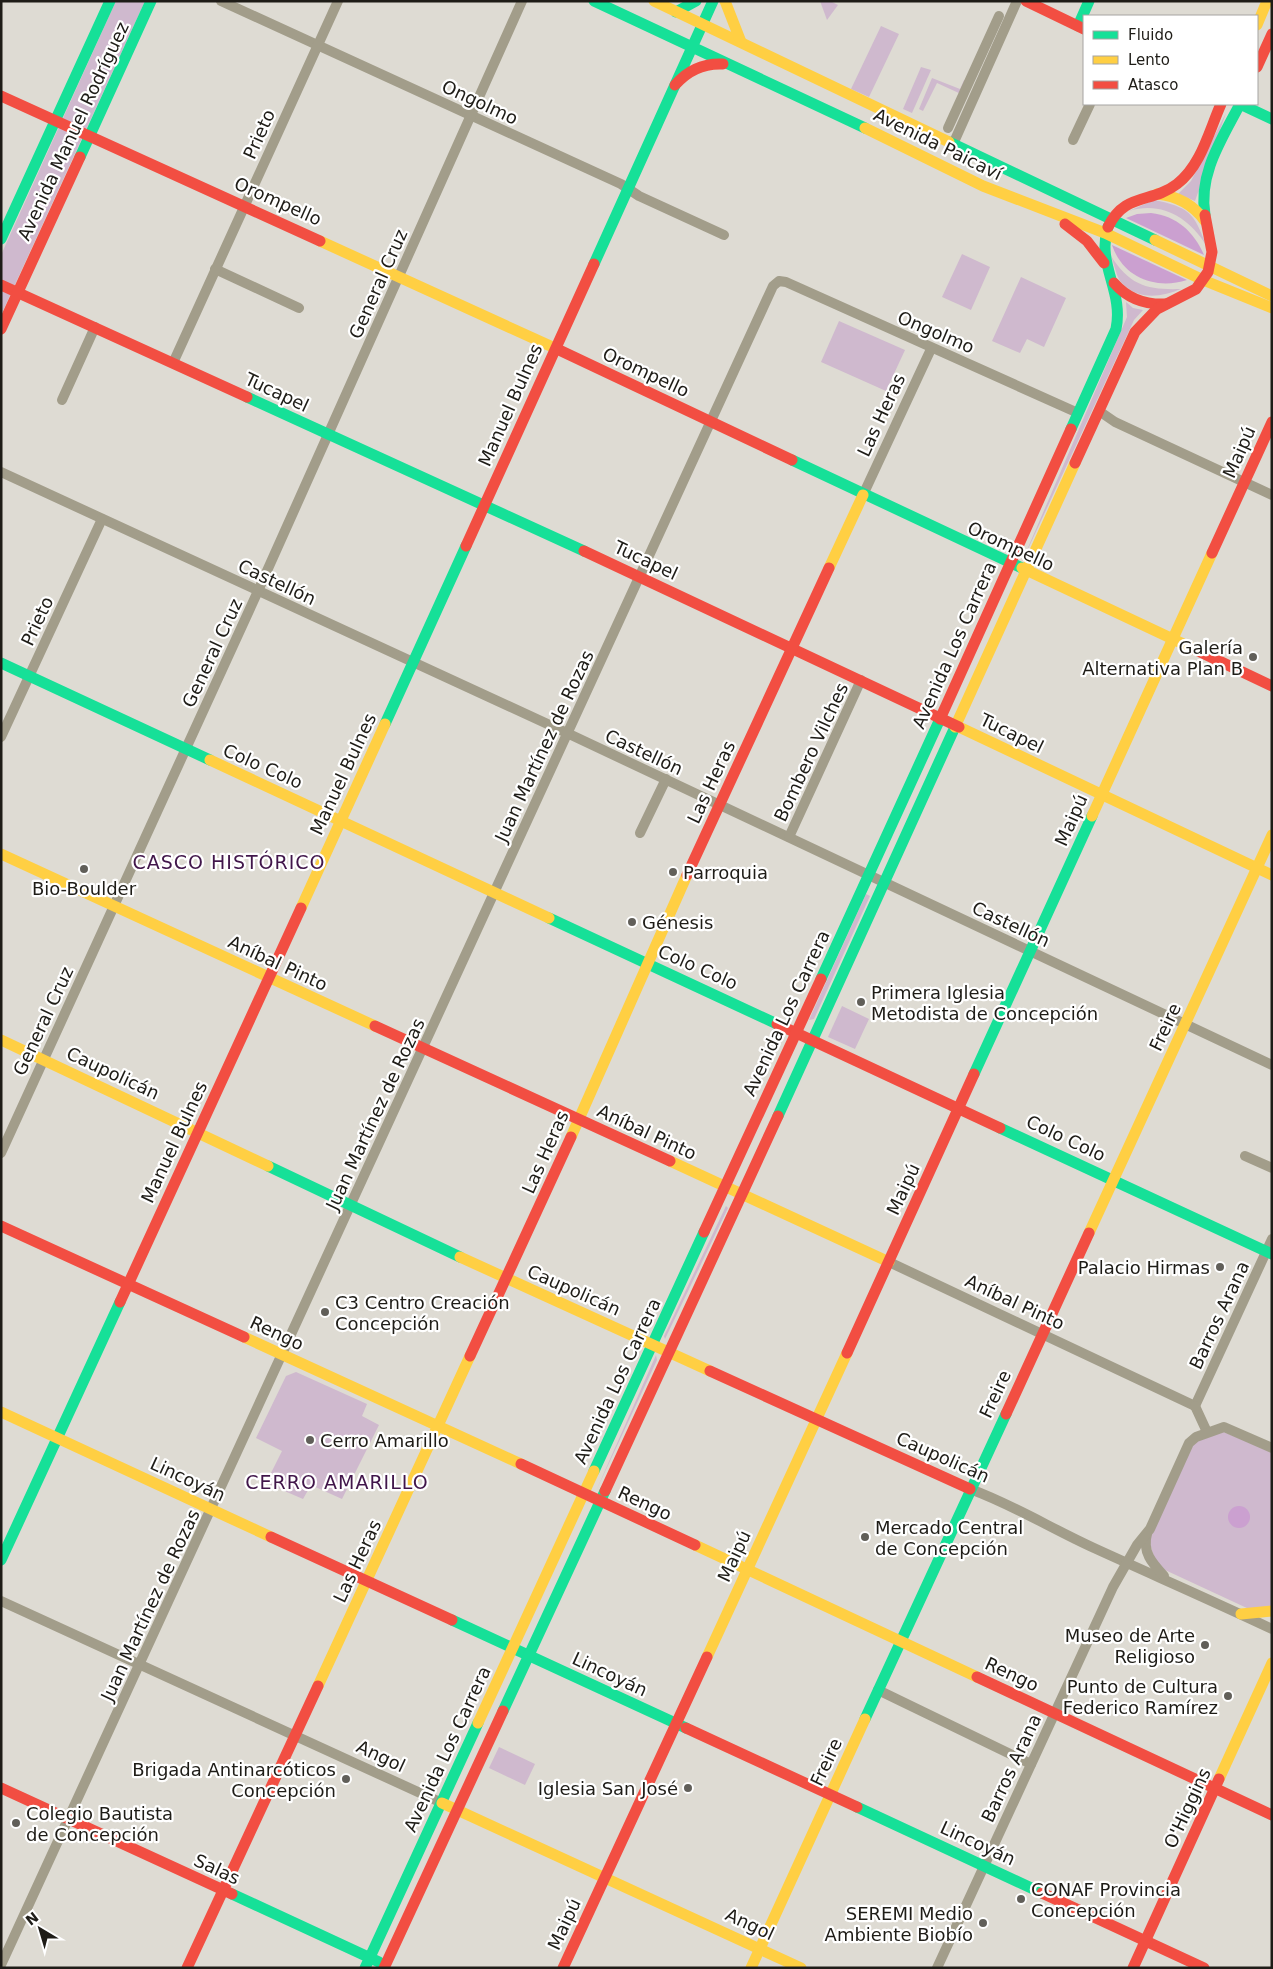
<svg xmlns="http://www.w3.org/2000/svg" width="1273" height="1969" viewBox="0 0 1273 1969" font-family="'DejaVu Sans',sans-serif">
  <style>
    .green { fill: #cfb9ce }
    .water { fill: #cba0d0 }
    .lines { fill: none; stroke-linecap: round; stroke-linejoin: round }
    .street { stroke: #a29d8a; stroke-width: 10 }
    .fast { stroke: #16e098; stroke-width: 11 }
    .slow { stroke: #ffcf43; stroke-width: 11 }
    .jam { stroke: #f24e42; stroke-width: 11 }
    .poi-dot { fill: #615f59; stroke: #fff; stroke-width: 2 }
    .labels { text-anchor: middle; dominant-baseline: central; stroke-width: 4.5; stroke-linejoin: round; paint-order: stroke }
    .street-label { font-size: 18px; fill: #1e1c17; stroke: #fff }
    .poi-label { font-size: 18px; fill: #1e1c17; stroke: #fff; text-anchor: start }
    .neighbourhood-label { font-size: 19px; letter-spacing: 1px; fill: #41164a; stroke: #fff }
  </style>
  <rect width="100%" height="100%" fill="#dedbd3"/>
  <g class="green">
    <polygon points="116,1 145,1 1,315 1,255"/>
    <polygon points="820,1 830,1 838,5 827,20"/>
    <polygon points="881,26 899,34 869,97 851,89"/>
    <polygon points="921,67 931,70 912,113 903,109"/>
    <polygon points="932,78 960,89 964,80 967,81 961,94 937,83 923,111 919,109"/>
    <polygon points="1226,113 1195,201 1178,194 1191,181"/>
    <path d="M1154 200C1188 207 1194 212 1206 245 1189 218 1162 201 1129 211Z"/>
    <polygon points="962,254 990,267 971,310 942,297"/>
    <path d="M1111 256C1130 286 1148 290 1181 289 1161 297 1138 301 1121 282 1116 276 1114 263 1111 256Z"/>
    <polygon points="1021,277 1066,298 1044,347 1027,339 1020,353 992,341"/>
    <polygon points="1126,302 1133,308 1143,310 1134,320 1021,564 1127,317"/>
    <polygon points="839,321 905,350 886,391 821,362"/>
    <polygon points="866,894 870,896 814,1019 809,1020"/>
    <polygon points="842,1006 869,1019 855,1049 828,1037"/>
    <polygon points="726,1206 728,1208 665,1339 664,1336"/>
    <polygon points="656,1355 657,1360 596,1491"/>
    <polygon points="296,1372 367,1404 362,1416 379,1425 342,1499 311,1485 303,1499 266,1483 282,1451 256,1438 286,1376"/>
    <polygon points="1221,1431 1272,1451 1272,1608 1249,1609 1165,1570 1155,1562 1149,1539 1194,1442"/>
    <polygon points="499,1747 535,1764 525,1785 489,1768"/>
  </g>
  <g class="water">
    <path d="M1151 213C1177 216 1194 232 1204 255L1126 218 1137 214Z"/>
    <path d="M1112 245 1187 280C1156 290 1123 278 1112 245Z"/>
    <circle cx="1239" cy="1517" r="11"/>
  </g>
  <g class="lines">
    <g class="street">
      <polyline points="221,1 621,184 639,196 724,235"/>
      <polyline points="948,128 999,16"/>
      <polyline points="1073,140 1090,104"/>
      <polyline points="954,142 1017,1"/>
      <polyline points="215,269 299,308"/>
      <polyline points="173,363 338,1"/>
      <polyline points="62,400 95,327"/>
      <polyline points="1099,411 1115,422 1272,495"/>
      <polyline points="1,472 567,733 1272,1065"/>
      <polyline points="863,495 931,349"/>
      <polyline points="1,737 102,519"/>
      <polyline points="640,833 666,779"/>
      <polyline points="789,837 861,680"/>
      <polyline points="1,1153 258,591 522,1"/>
      <polyline points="1245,1156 1272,1168"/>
      <polyline points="889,1262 1195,1406"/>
      <polyline points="1195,1406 1272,1239"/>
      <polyline points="1195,1406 1207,1432"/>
      <path d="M970 1489C1014 1505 1052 1529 1094 1548 1153 1575 1213 1601 1272 1629"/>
      <path d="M1147 1534C1142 1552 1152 1563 1164 1576"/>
      <polyline points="1,1601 442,1803"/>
      <polyline points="878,1690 1031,1764"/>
      <polyline points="1,1965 773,286 779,281 786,282 1078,413"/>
      <polyline points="937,1968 1113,1587 1137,1545 1150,1529 1189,1443 1196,1437 1224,1427 1272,1448"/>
    </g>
    <g class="fast">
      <polyline points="594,1 865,128"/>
      <polyline points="676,12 696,1"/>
      <polyline points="1078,26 1089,1"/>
      <polyline points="1240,104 1272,119"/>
      <polyline points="949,142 1155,240"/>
      <polyline points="80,157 151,1"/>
      <path d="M1205 215C1198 174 1222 139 1240 104"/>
      <polyline points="1,239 110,1"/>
      <polyline points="594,264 713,1"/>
      <polyline points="247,397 584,551"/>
      <path d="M1071 429 1116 329C1124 291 1096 264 1108 227"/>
      <polyline points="792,460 1022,568"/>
      <polyline points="1,663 210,760"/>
      <polyline points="385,724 466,546"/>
      <polyline points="549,918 777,1024"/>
      <polyline points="821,979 940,719"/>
      <polyline points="974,1074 1092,816"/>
      <polyline points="778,1116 955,727"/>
      <polyline points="1000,1128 1272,1254"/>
      <polyline points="268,1166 460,1257"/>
      <polyline points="594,1471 704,1232"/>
      <polyline points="1,1560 120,1302"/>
      <polyline points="452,1620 686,1728"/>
      <polyline points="503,1711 605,1491"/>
      <polyline points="865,1719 1006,1414"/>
      <polyline points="857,1807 1042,1893"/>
      <polyline points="232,1894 379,1962"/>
      <polyline points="365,1968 478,1723"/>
    </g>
    <g class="slow">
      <polyline points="654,1 949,142"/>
      <polyline points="725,1 741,42"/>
      <polyline points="1257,25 1267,1"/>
      <polyline points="865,128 983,186 1105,233 1203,280 1272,308"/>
      <path d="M1157 194C1177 196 1193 204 1205 221"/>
      <polyline points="1155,240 1272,296"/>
      <polyline points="320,241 557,349"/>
      <polyline points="829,568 863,495"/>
      <polyline points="1022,568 1194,649"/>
      <polyline points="955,727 1075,463"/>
      <polyline points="959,727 1272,875"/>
      <polyline points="210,760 549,918"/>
      <polyline points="1092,816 1212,553"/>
      <polyline points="1,854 375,1026"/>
      <polyline points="301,908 385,724"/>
      <polyline points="1,1040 268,1166"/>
      <polyline points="571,1137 687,875"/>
      <polyline points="670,1161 889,1262"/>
      <polyline points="1089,1233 1272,835"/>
      <polyline points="460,1257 710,1371"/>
      <polyline points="244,1337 521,1464"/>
      <polyline points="1,1412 271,1537"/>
      <polyline points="695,1545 977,1677"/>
      <polyline points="1241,1614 1272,1611"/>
      <polyline points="707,1657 847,1353"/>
      <polyline points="318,1686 470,1356"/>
      <polyline points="478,1723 594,1471"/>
      <polyline points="1219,1779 1272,1663"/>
      <polyline points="442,1803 801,1968"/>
      <polyline points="751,1968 865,1719"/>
    </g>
    <g class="jam">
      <polyline points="1026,1 1084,29"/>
      <polyline points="1257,67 1272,34"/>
      <path d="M675 85C688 70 703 63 723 64"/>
      <polyline points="1,96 320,241"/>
      <polyline points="1065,224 1087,241 1104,263"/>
      <path d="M1108 227C1125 192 1151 204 1177 184 1201 166 1209 131 1221 104"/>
      <path d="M1114 283C1128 299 1145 305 1166 304"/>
      <polyline points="1,285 247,397"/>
      <polyline points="1,329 80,157"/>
      <polyline points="557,349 792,460"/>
      <polyline points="1075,463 1135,332 1157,309 1196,289 1208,272 1212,252 1205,215"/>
      <polyline points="466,546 594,264"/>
      <polyline points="584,551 959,727"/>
      <polyline points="1212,553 1272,422"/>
      <polyline points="1194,649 1272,686"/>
      <polyline points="940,719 1071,429"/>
      <polyline points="687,875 829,568"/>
      <polyline points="777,1024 1000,1128"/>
      <polyline points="375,1026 670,1161"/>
      <polyline points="1,1226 244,1337"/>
      <polyline points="704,1232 821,979"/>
      <polyline points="120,1302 301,908"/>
      <polyline points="847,1353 974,1074"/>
      <polyline points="470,1356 571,1137"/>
      <polyline points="710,1371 970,1489"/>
      <polyline points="1006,1414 1089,1233"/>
      <polyline points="521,1464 695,1545"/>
      <polyline points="605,1491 778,1116"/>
      <polyline points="271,1537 452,1620"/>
      <polyline points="977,1677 1272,1815"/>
      <polyline points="686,1728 857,1807"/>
      <polyline points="1,1788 232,1894"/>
      <polyline points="1042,1893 1204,1968"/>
      <polyline points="187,1968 318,1686"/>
      <polyline points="384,1968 503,1711"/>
      <polyline points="563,1968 707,1657"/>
      <polyline points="1133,1968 1219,1779"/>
    </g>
  </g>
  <g class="poi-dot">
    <circle cx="1253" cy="657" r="5"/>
    <circle cx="84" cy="869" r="5"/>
    <circle cx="673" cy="872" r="5"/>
    <circle cx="632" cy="922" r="5"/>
    <circle cx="861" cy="1002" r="5"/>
    <circle cx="1220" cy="1267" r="5"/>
    <circle cx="325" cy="1312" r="5"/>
    <circle cx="310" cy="1440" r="5"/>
    <circle cx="865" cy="1537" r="5"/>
    <circle cx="1205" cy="1645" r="5"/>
    <circle cx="1228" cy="1696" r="5"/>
    <circle cx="346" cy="1779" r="5"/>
    <circle cx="688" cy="1788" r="5"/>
    <circle cx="16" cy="1823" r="5"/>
    <circle cx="1021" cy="1899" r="5"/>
    <circle cx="983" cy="1923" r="5"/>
  </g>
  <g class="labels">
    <g class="street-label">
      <text transform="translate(480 102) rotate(25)">Ongolmo</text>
      <text transform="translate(73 131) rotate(-65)">Avenida Manuel Rodríguez</text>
      <text transform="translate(259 134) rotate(-66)">Prieto</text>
      <text transform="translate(938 144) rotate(26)">Avenida Paicaví</text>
      <text transform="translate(278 201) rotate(24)">Orompello</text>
      <text transform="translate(378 284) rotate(-66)">General Cruz</text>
      <text transform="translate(936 332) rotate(23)">Ongolmo</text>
      <text transform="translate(646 372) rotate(25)">Orompello</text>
      <text transform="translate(277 392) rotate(25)">Tucapel</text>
      <text transform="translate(510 405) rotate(-66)">Manuel Bulnes</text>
      <text transform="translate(881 415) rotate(-65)">Las Heras</text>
      <text transform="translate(1239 452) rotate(-66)">Maipú</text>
      <text transform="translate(1011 546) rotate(25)">Orompello</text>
      <text transform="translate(646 560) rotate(25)">Tucapel</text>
      <text transform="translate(277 582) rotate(25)">Castellón</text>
      <text transform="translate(37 621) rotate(-65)">Prieto</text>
      <text transform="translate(954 645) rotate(-66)">Avenida Los Carrera</text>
      <text transform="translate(212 653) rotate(-65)">General Cruz</text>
      <text transform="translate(1012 733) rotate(26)">Tucapel</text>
      <text transform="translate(544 746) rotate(-65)">Juan Martínez de Rozas</text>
      <text transform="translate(644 752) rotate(25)">Castellón</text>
      <text transform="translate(811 752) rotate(-65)">Bombero Vilches</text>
      <text transform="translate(263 766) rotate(24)">Colo Colo</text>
      <text transform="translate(343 774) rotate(-65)">Manuel Bulnes</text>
      <text transform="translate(711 782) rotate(-65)">Las Heras</text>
      <text transform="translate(1071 820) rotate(-66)">Maipú</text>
      <text transform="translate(1011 924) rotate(25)">Castellón</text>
      <text transform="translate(278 963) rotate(25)">Aníbal Pinto</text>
      <text transform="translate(698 967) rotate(24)">Colo Colo</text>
      <text transform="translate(786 1013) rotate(-65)">Avenida Los Carrera</text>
      <text transform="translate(43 1021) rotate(-65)">General Cruz</text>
      <text transform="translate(1165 1027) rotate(-65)">Freire</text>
      <text transform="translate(113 1073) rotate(25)">Caupolicán</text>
      <text transform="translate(375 1114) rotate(-65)">Juan Martínez de Rozas</text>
      <text transform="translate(647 1132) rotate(25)">Aníbal Pinto</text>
      <text transform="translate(1066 1138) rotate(25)">Colo Colo</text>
      <text transform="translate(174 1142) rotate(-65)">Manuel Bulnes</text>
      <text transform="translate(545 1152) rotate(-66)">Las Heras</text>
      <text transform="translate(903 1189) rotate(-65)">Maipú</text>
      <text transform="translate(574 1290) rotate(24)">Caupolicán</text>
      <text transform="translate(1015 1302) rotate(25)">Aníbal Pinto</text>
      <text transform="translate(1219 1315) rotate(-65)">Barros Arana</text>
      <text transform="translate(277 1333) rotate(25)">Rengo</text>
      <text transform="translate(617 1381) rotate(-65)">Avenida Los Carrera</text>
      <text transform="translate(995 1394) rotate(-65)">Freire</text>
      <text transform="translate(943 1457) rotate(24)">Caupolicán</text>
      <text transform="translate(188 1479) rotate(25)">Lincoyán</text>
      <text transform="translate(645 1503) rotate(25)">Rengo</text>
      <text transform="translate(734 1556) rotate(-65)">Maipú</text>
      <text transform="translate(357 1561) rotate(-65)">Las Heras</text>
      <text transform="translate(150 1605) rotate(-65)">Juan Martínez de Rozas</text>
      <text transform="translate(610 1674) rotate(25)">Lincoyán</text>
      <text transform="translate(1012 1674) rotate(25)">Rengo</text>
      <text transform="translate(447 1749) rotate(-65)">Avenida Los Carrera</text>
      <text transform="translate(381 1756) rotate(25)">Angol</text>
      <text transform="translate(826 1762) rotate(-65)">Freire</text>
      <text transform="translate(1011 1768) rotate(-65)">Barros Arana</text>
      <text transform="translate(1187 1808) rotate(-65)">O'Higgins</text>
      <text transform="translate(978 1843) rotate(25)">Lincoyán</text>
      <text transform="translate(217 1869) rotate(25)">Salas</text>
      <text transform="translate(564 1924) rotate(-65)">Maipú</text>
      <text transform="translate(750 1924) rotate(25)">Angol</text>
    </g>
    <g class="poi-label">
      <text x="1243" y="647" text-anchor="end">Galería<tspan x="1243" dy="21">Alternativa Plan B</tspan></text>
      <text x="683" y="872">Parroquia</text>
      <text x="84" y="888" text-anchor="middle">Bio-Boulder</text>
      <text x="642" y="922">Génesis</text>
      <text x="871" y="992">Primera Iglesia<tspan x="871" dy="21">Metodista de Concepción</tspan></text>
      <text x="1210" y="1267" text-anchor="end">Palacio Hirmas</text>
      <text x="335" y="1302">C3 Centro Creación<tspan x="335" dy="21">Concepción</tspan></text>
      <text x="320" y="1440">Cerro Amarillo</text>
      <text x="875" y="1527">Mercado Central<tspan x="875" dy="21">de Concepción</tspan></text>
      <text x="1195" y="1635" text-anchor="end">Museo de Arte<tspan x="1195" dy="21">Religioso</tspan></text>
      <text x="1218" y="1686" text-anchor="end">Punto de Cultura<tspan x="1218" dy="21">Federico Ramírez</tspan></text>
      <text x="336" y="1769" text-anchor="end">Brigada Antinarcóticos<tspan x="336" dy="21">Concepción</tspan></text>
      <text x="678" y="1788" text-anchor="end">Iglesia San José</text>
      <text x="26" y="1813">Colegio Bautista<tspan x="26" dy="21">de Concepción</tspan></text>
      <text x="1031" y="1889">CONAF Provincia<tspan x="1031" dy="21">Concepción</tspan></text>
      <text x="973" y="1913" text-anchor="end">SEREMI Medio<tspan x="973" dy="21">Ambiente Biobío</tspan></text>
    </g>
    <g class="neighbourhood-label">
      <text x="229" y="862">CASCO HISTÓRICO</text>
      <text x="337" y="1482">CERRO AMARILLO</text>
    </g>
  </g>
  <rect width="1273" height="1969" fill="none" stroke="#1e1c17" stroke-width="5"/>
  <rect x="1083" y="15" width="175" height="90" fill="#ffffff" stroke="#a5a4a2"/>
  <rect x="1093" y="31" width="25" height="8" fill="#16e098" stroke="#a5a4a2"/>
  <text x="1128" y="40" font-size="15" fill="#1e1c17">Fluido</text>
  <rect x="1093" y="56" width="25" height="8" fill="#ffcf43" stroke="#a5a4a2"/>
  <text x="1128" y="65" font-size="15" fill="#1e1c17">Lento</text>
  <rect x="1093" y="81" width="25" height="8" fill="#f24e42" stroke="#a5a4a2"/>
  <text x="1128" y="90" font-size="15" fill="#1e1c17">Atasco</text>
  <g transform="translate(40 1929) rotate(322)" stroke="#ffffff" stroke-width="4" paint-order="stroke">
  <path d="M0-4L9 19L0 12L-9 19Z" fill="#1e1c17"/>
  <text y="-8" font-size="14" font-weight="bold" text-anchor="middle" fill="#1e1c17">N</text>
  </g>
</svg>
